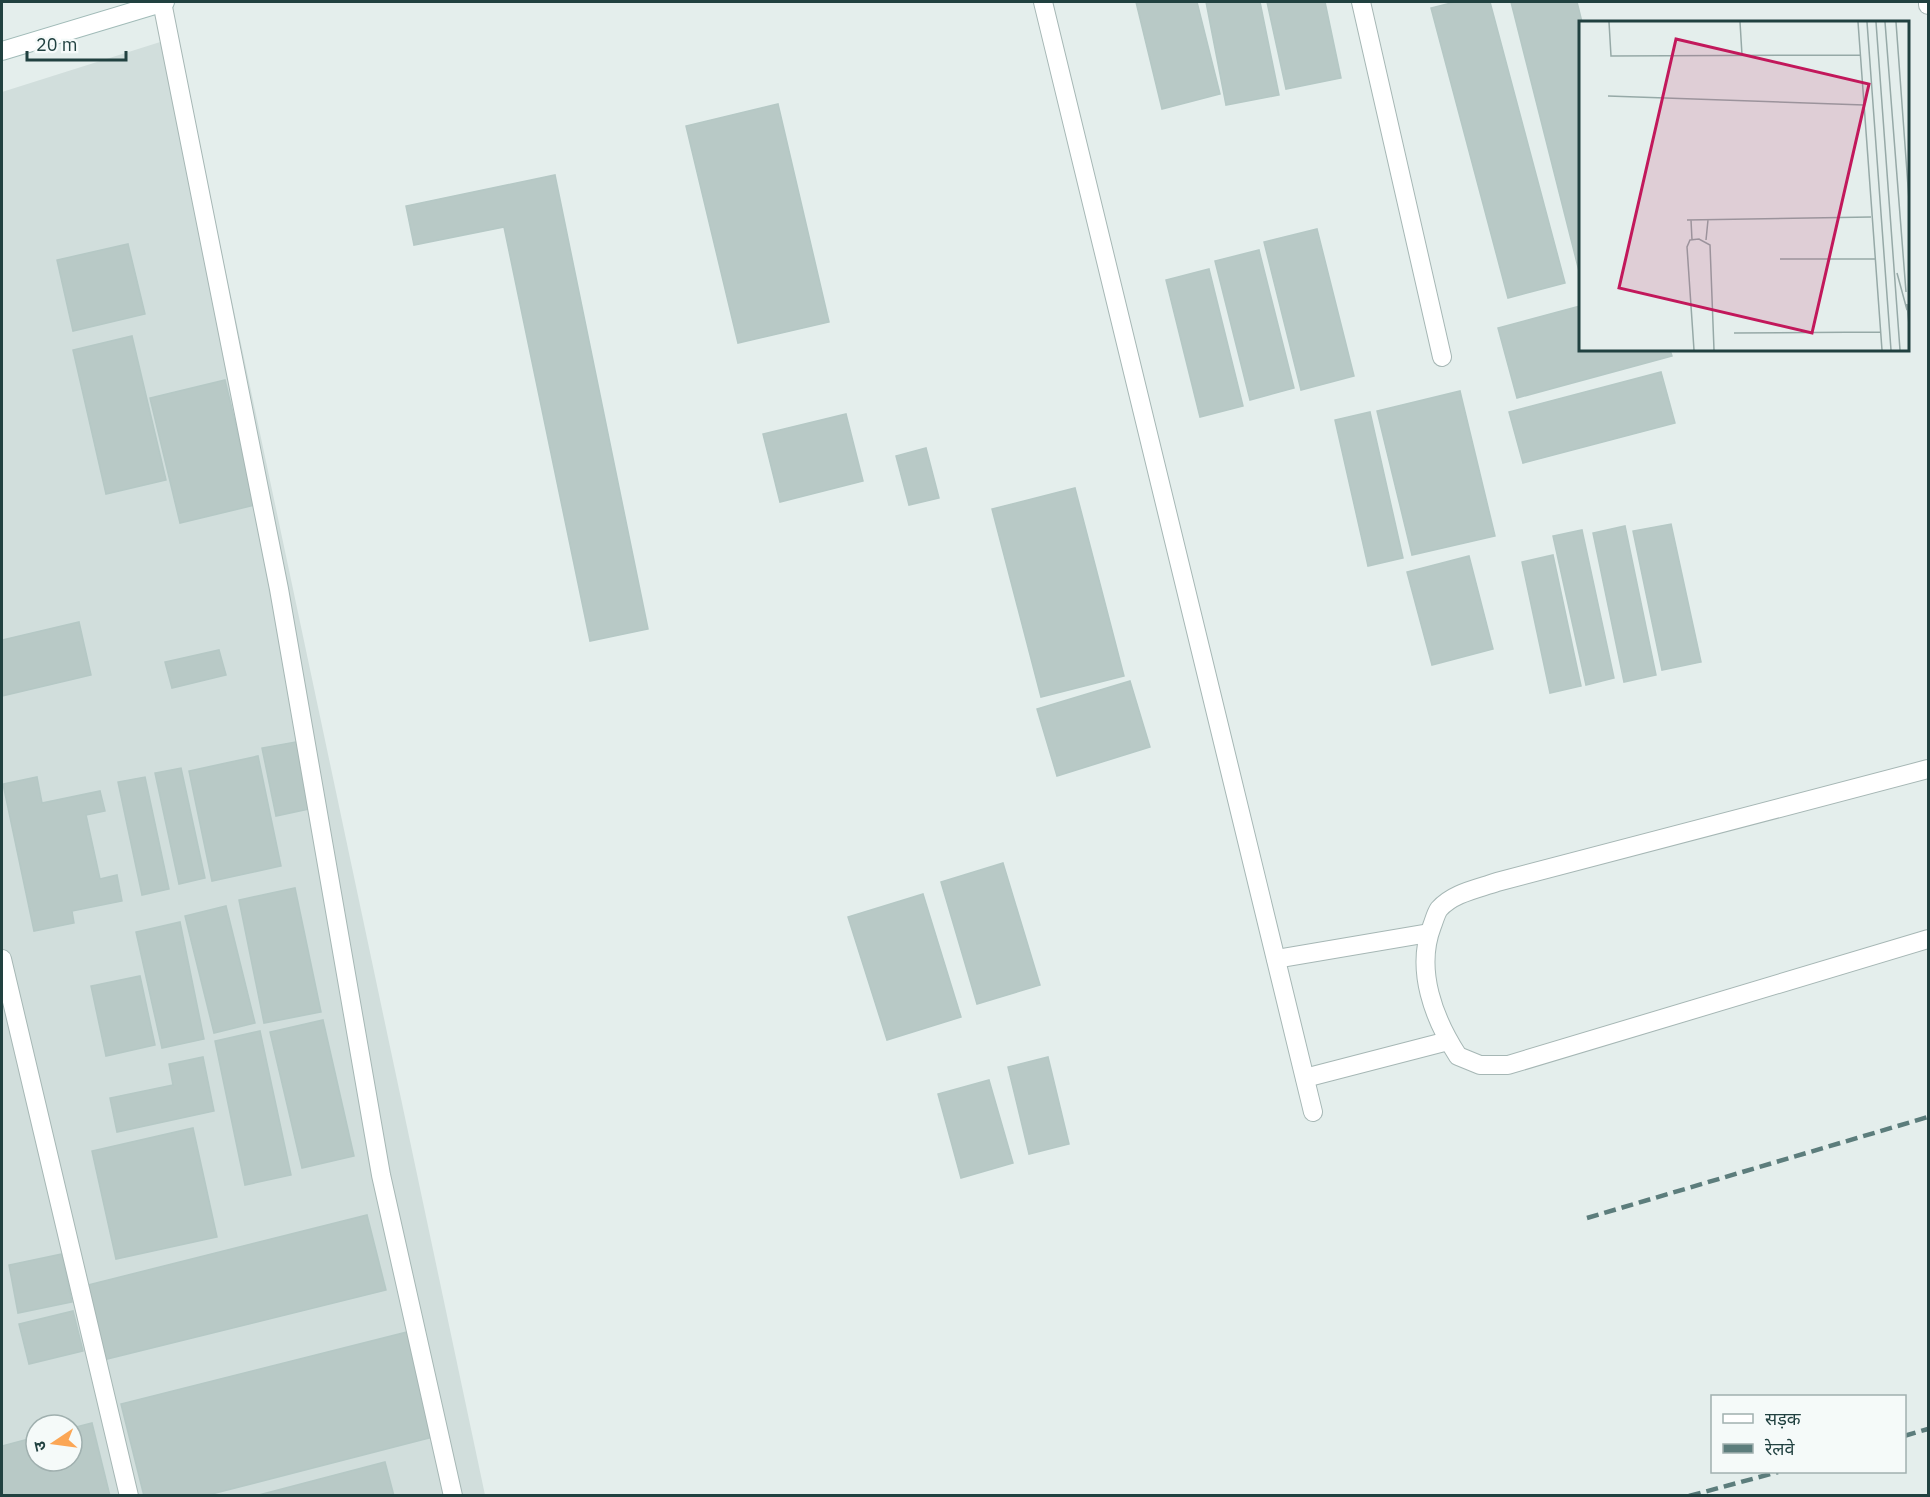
<svg xmlns="http://www.w3.org/2000/svg" width="1930" height="1497" viewBox="0 0 1930 1497" font-family="'IBM Plex Sans','Noto Sans Devanagari',sans-serif">
  <style>
    .built { fill: #d1dedc; fill-rule: evenodd }
    .building { fill: #b8c9c6; stroke: #b5c8c5; stroke-width: 1.5 }
    .lines { fill: none; stroke-linecap: round; stroke-linejoin: round }
    .lane-casing { stroke: #a6b7b5; stroke-width: 20 }
    .secondary-casing { stroke: #a1bbb8; stroke-width: 20 }
    .lane { stroke: #fff; stroke-width: 18 }
    .secondary { stroke: #fff; stroke-width: 18 }
    .rail { stroke: #5c7d7c; stroke-width: 4.5; stroke-dasharray: 12 6; stroke-linecap: butt }
    .inset-road { fill: none; stroke: #96a9a7; stroke-width: 1.5 }
    .view { fill: #c2185b; fill-opacity: 0.15; stroke: #c2185b; stroke-width: 3 }
    .inset-edge { fill: none; stroke: #214140; stroke-width: 3 }
  </style>
  <rect width="100%" height="100%" fill="#e4eeec"/>
  <path class="built" d="M176 37 485 1495H2V92ZM36 1425H72V1461H36Z"/>
  <g class="building">
    <polygon points="1136,2 1197,2 1220,94 1162,109"/>
    <polygon points="1206,2 1260,2 1279,95 1226,105"/>
    <polygon points="1267,2 1325,2 1341,78 1286,89"/>
    <polygon points="1455,2 1490,2 1565,283 1508,298 1431,8"/>
    <polygon points="1511,2 1577,2 1582,22 1580,275"/>
    <polygon points="778,104 829,322 738,343 686,126"/>
    <polygon points="555,175 648,629 590,641 504,227 414,245 406,206"/>
    <polygon points="1317,229 1354,376 1301,390 1264,242"/>
    <polygon points="128,244 145,314 73,331 57,260"/>
    <polygon points="1259,250 1294,388 1250,400 1215,261"/>
    <polygon points="1209,269 1243,406 1200,417 1166,280"/>
    <polygon points="1580,306 1580,350 1670,350 1672,356 1517,398 1498,328"/>
    <polygon points="132,336 166,480 106,494 73,350"/>
    <polygon points="1661,372 1675,423 1523,463 1509,412"/>
    <polygon points="225,380 255,505 180,523 150,398"/>
    <polygon points="1460,391 1495,536 1412,555 1377,411"/>
    <polygon points="1370,412 1403,558 1368,566 1335,420"/>
    <polygon points="846,414 863,481 780,502 763,434"/>
    <polygon points="926,448 939,498 909,505 896,456"/>
    <polygon points="1075,488 1124,676 1041,697 992,509"/>
    <polygon points="1671,524 1701,662 1662,670 1633,531"/>
    <polygon points="1625,526 1656,675 1624,682 1593,533"/>
    <polygon points="1582,530 1614,678 1586,685 1553,536"/>
    <polygon points="1553,555 1581,686 1550,693 1522,562"/>
    <polygon points="1469,556 1493,649 1432,665 1407,572"/>
    <polygon points="79,622 91,675 2,696 2,640"/>
    <polygon points="219,650 226,675 172,688 165,662"/>
    <polygon points="1130,681 1150,747 1057,776 1037,709"/>
    <polygon points="301,741 314,808 276,816 262,748"/>
    <polygon points="258,756 281,866 212,881 189,771"/>
    <polygon points="181,768 205,878 179,884 155,773"/>
    <polygon points="37,777 42,803 100,791 105,811 86,815 100,879 117,875 122,901 72,911 74,923 34,931 3,784"/>
    <polygon points="145,777 169,889 142,895 118,782"/>
    <polygon points="1003,863 1040,985 977,1004 941,882"/>
    <polygon points="295,888 321,1012 264,1023 239,900"/>
    <polygon points="923,894 961,1017 887,1040 848,917"/>
    <polygon points="226,906 255,1023 214,1033 185,916"/>
    <polygon points="180,922 204,1039 162,1048 136,932"/>
    <polygon points="140,976 155,1045 106,1056 91,986"/>
    <polygon points="323,1020 354,1156 302,1168 270,1032"/>
    <polygon points="260,1031 291,1175 245,1185 215,1041"/>
    <polygon points="203,1057 214,1111 117,1132 110,1098 173,1085 169,1064"/>
    <polygon points="1048,1057 1069,1144 1029,1154 1008,1067"/>
    <polygon points="989,1080 1013,1163 961,1178 938,1094"/>
    <polygon points="193,1128 217,1237 116,1259 92,1151"/>
    <polygon points="367,1215 386,1290 103,1360 84,1286"/>
    <polygon points="62,1254 72,1302 18,1313 9,1265"/>
    <polygon points="73,1311 83,1351 29,1364 19,1324"/>
    <polygon points="411,1331 437,1436 204,1496 144,1496 121,1404"/>
    <polygon points="92,1423 110,1496 2,1496 2,1446 36,1437 36,1461 72,1461 72,1428"/>
    <polygon points="385,1462 394,1496 255,1496"/>
  </g>
  <g class="lines">
    <g class="lane-casing">
      <g id="lane">
        <polyline points="162,2 279,589 381,1175 453,1496"/>
        <polyline points="1043,2 1313,1112"/>
        <polyline points="1361,2 1442,357"/>
        <polyline points="1928,2 1928,5"/>
        <path d="M1928 769 1497 882C1477 889 1453 893 1439 909 1436 913 1434 921 1432 926 1415 970 1434 1019 1458 1056L1480 1065H1508L1928 939"/>
        <polyline points="2,959 129,1496"/>
        <polyline points="1276,959 1429,933"/>
        <polyline points="1305,1078 1448,1041"/>
      </g>
    </g>
    <g class="secondary-casing">
      <polyline id="secondary" points="2,51 165,2"/>
    </g>
    <use href="#lane" class="lane"/>
    <use href="#secondary" class="secondary"/>
    <g class="rail">
      <polyline points="1587,1218 1928,1117"/>
      <polyline points="1904,1436 1928,1429"/>
      <polyline points="1689,1496 1778,1472"/>
    </g>
  </g>
  <g transform="translate(1579 21)">
    <rect width="330" height="330" fill="#e4eeec"/>
    <path class="inset-road" d="M30 1 32 35 282 34M161 1 163 34M279 1 303 329M288 1 312 329M297 1 321 329M306 1 327 271M317 1 330 179M29 75 285 84M108 199 292 196M112 199 113 219M127 219 129 199M201 238H296M318 252 328 289M328 283 330 304M155 312 301 311M115 329 108 226 111 219 120 218 131 224 135 329"/>
    <path class="view" d="M97 18 290 63 233 312 40 267Z"/>
    <rect width="330" height="330" class="inset-edge"/>
  </g>
  <rect width="1930" height="1497" fill="none" stroke="#214140" stroke-width="6"/>
  <rect x="1711" y="1395" width="195" height="78" fill="#f5faf9" stroke="#a0b0af" stroke-width="1.5"/>
  <rect x="1723" y="1414" width="30" height="9" fill="#ffffff" stroke="#a0b0af" stroke-width="1.5"/>
  <text x="1765" y="1425" font-size="18" fill="#214140">सड़क</text>
  <rect x="1723" y="1444" width="30" height="9" fill="#5c7d7c" stroke="#a0b0af" stroke-width="1.5"/>
  <text x="1765" y="1455" font-size="18" fill="#214140">रेलवे</text>
  <g transform="translate(54 1443) rotate(257)"><circle r="28" fill="#f5faf9" stroke="#a0b0af" stroke-width="1.5"/>
  <path d="M0-4.5L10 22L0 15L-10 22Z" fill="#fba655"/>
  <text y="-9" font-size="16" font-weight="bold" text-anchor="middle" fill="#214140">उ</text>
  </g>
  <path d="M27 51v9h99v-9" fill="none" stroke="#214140" stroke-width="3"/>
  <text x="36" y="51" font-size="18" fill="#214140" stroke="#f5faf9" stroke-width="4.5" paint-order="stroke">20 m</text>
</svg>
